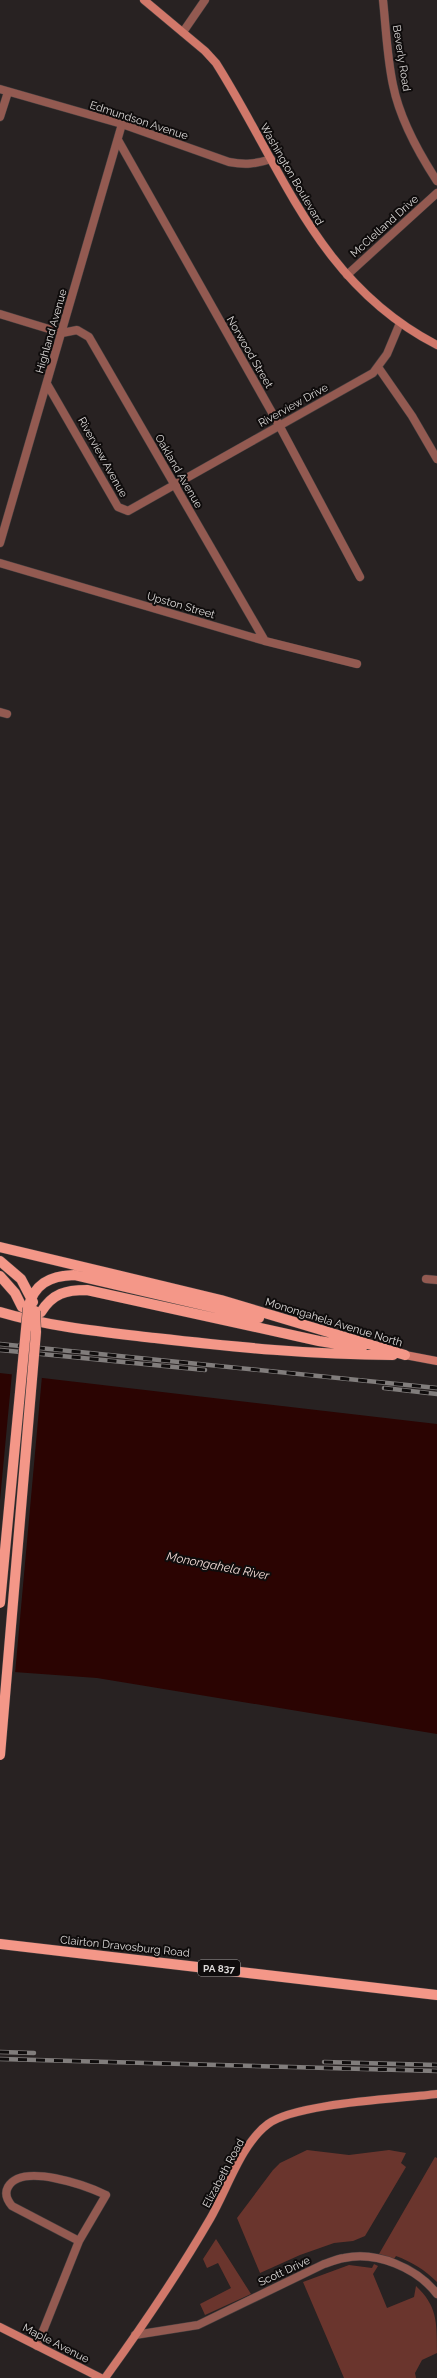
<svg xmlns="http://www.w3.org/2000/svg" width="437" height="2378" viewBox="0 0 437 2378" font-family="Raleway,sans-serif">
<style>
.green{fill:#6a352d}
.water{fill:#2b0402}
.pier{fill:#282222}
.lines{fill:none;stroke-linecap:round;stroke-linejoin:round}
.street-casing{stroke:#453f3f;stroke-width:9}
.secondary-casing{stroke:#453f3f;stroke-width:9}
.primary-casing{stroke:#453f3f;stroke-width:11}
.street{stroke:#935a51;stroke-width:8}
.secondary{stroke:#d1786a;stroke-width:8}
.primary{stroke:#f49788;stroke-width:10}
.rail-casing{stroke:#817d7c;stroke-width:4.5}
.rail{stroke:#0f0c0c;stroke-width:3;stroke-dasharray:9;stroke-linecap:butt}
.primary-bridge-casing{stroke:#453f3f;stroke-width:11;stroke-linecap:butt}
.primary-bridge{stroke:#f49788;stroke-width:10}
.labels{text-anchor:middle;stroke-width:4;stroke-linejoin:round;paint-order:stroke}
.shield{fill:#0f0c0c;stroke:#9f9c9c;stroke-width:1}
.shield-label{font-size:10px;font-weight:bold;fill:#dddad9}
.street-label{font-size:11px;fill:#dddad9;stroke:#0f0c0c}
.water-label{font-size:12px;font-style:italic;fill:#f5ddd8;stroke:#0f0c0c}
</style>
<rect width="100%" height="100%" fill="#282222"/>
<path class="green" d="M 307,2150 L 349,2155 L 389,2150 L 406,2153 L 401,2163 L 406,2167 L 365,2236 L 353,2241 L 334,2243 L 300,2255 L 260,2273 L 237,2218 L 273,2170 L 280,2163 Z
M 435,2157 L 437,2158 L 437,2282 C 425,2270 412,2262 396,2256 L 394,2259 L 379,2254 Z
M 216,2239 L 251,2294 L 205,2315 L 200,2304 L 231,2288 L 218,2263 L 207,2268 L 203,2259 Z
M 374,2264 L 378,2266 L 373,2274 L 387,2308 L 414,2297 L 416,2286 C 437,2306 437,2321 437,2353 L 422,2360 L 415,2373 L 416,2378 L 344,2378 L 303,2282 L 349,2265 L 372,2268 Z"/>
<path class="water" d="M 0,1373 L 437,1424 L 437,1734 L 97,1678 L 0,1671 Z"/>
<path class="pier" d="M 12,1373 L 42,1376 L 15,1674 L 0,1673 L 0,1500 Z"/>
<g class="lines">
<g class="street-casing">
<path id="street" d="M 383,0 C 386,28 387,57 393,85 C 400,120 418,152 437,181
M 183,32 L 205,0
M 0,89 L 122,124 L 229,162 C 245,165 256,164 271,159
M 0,117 L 8,92
M 118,140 L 279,425 L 360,577
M 347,275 L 437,193
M 0,314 L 62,333 L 77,330 L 89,337 L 265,641
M 378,367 L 412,416 L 437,459
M 47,384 L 118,507 L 128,511 L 373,373 L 387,354 L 400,323
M 0,543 L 122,124
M 0,563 L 265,641 L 357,664
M 0,712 L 7,714
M 426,1279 L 437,1280
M 135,2335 L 198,2325 L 324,2264 C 330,2262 337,2259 344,2258 C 377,2251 417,2268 437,2294
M 37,2346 L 79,2241 L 106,2195 C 87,2186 22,2162 8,2187 C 4,2194 7,2200 12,2206 L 79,2241"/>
</g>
<g class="secondary-casing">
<path id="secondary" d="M 144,0 L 205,51 L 216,63 C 283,169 317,283 437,345
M 405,1355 L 437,1361
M 0,2327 L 101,2378
M 105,2378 C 142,2327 178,2274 210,2219 C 227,2190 241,2144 268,2124 C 296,2103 398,2099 437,2094"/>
</g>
<g class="primary-casing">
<path id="primary" d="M 0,1247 L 221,1300 L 405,1355
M 0,1261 L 21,1279 L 33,1302
M 0,1276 L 15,1293 L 22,1307
M 28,1308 C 34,1284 49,1276 74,1275 L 259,1318
M 0,1312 C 50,1327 104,1332 155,1338 C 235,1347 313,1355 393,1355
M 41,1312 C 53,1293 66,1290 87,1290 L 319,1341 L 362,1348
M 0,1944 L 437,1995"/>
</g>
<use href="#street" class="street"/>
<use href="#secondary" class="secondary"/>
<use href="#primary" class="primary"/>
<g class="rail-casing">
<path id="rail" d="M 0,1344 L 437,1388
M 0,1350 L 205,1370
M 384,1388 L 437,1394
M 0,2052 L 34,2053
M 0,2059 L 437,2071
M 324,2062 L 437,2065"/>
</g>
<use href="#rail" class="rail"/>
<g class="primary-bridge-casing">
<path id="primary-bridge" d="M 0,1603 L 28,1308
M 0,1755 L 36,1332 L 35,1311"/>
</g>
<use href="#primary-bridge" class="primary-bridge"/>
</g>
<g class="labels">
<rect class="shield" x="198" y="1960" width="42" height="16" rx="3"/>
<g class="shield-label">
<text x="219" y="1972">PA 837</text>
</g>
<g class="street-label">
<text transform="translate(402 58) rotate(81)" y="4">Beverly Road</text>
<text transform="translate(139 120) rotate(18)" y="4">Edmundson Avenue</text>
<text transform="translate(292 174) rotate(60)" y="4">Washington Boulevard</text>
<text transform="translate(384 226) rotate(-42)" y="4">McClelland Drive</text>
<text transform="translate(51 331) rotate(-74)" y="4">Highland Avenue</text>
<text transform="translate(250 352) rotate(60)" y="4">Norwood Street</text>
<text transform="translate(293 405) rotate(-29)" y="4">Riverview Drive</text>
<text transform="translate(103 457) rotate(61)" y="4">Riverview Avenue</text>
<text transform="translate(179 471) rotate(60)" y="4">Oakland Avenue</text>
<text transform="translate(181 605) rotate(16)" y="4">Upston Street</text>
<text transform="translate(334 1322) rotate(17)" y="4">Monongahela Avenue North</text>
<text transform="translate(125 1946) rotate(6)" y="4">Clairton Dravosburg Road</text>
<text transform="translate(223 2173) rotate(-62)" y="4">Elizabeth Road</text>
<text transform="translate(284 2271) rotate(-25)" y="4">Scott Drive</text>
<text transform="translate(56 2343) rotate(27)" y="4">Maple Avenue</text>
</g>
<g class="water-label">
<text transform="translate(218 1566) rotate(11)" y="4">Monongahela River</text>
</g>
</g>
</svg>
